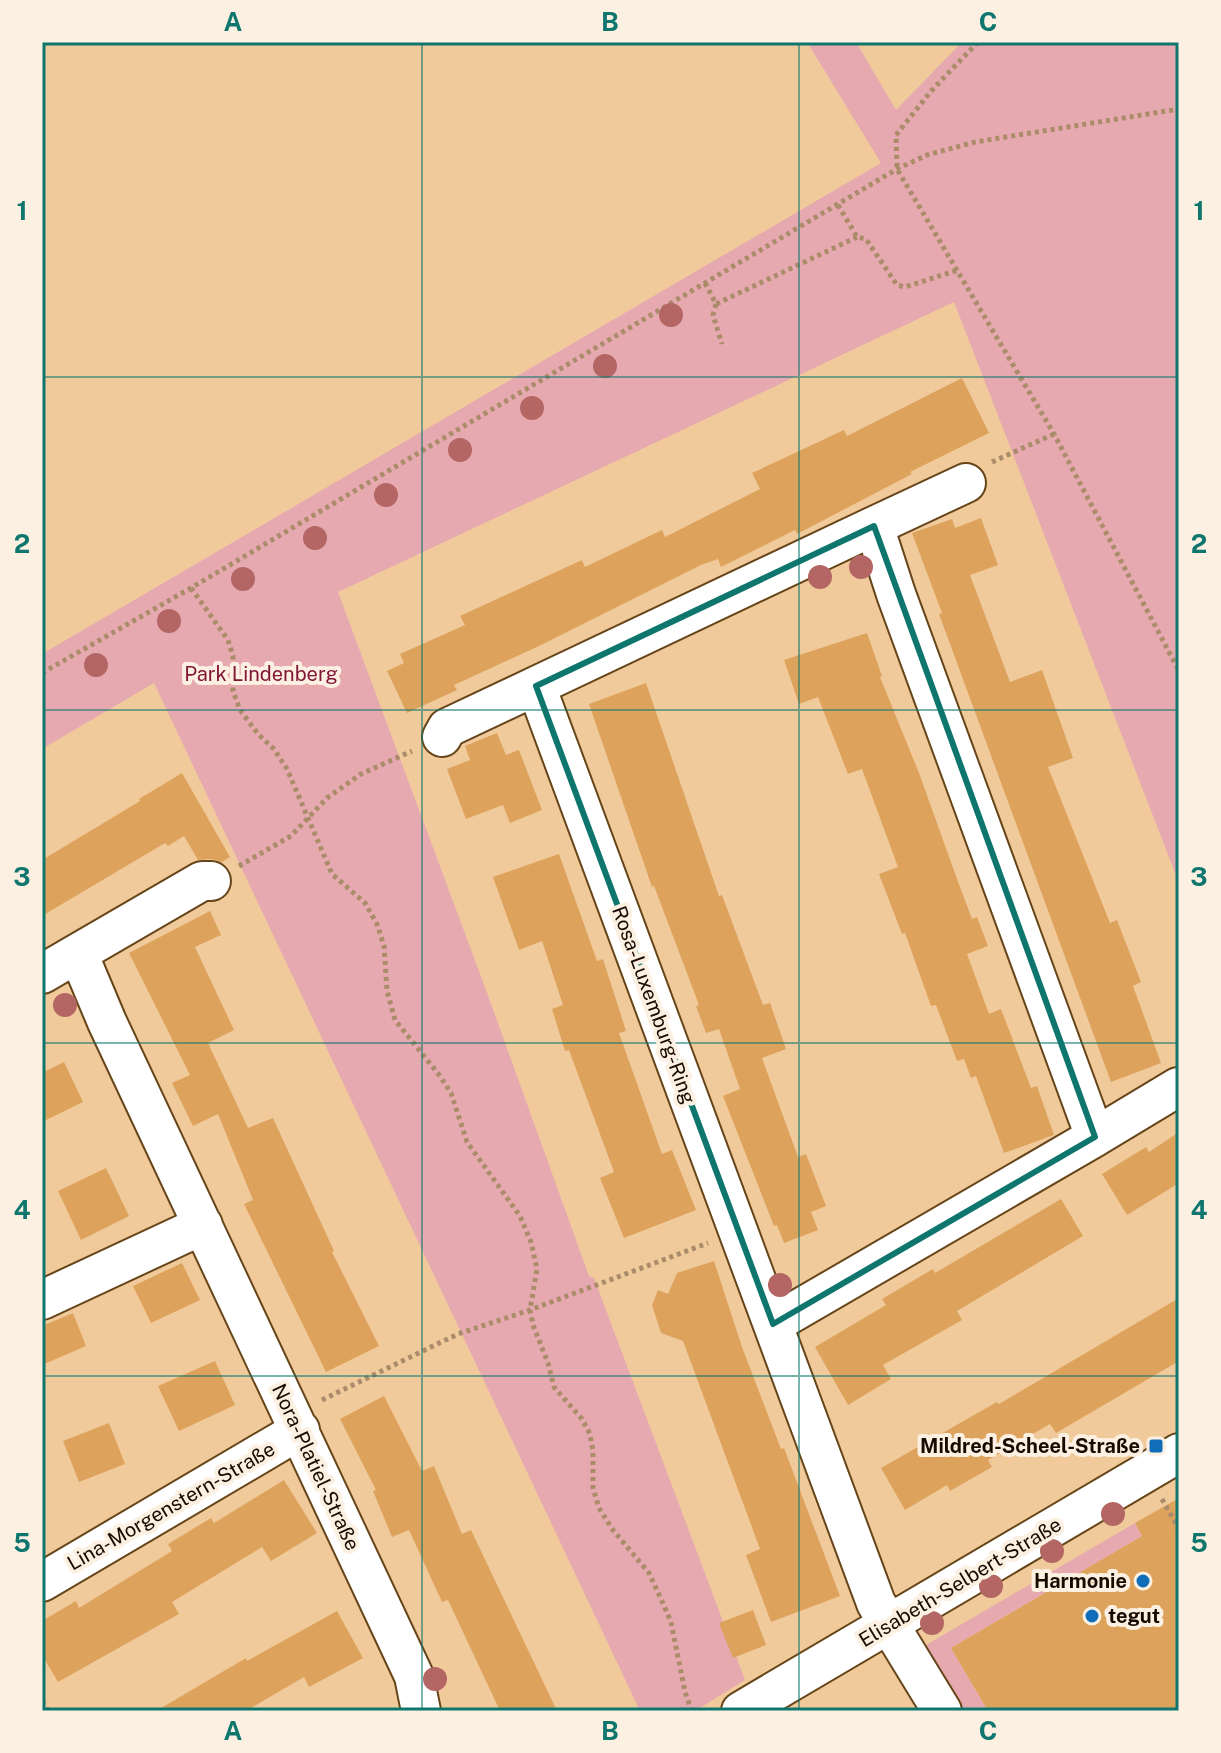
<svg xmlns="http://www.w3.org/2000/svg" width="1221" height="1753" viewBox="0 0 1221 1753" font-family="'Public Sans',sans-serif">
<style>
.green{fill:#e6a9b0}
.building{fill:#dda35c}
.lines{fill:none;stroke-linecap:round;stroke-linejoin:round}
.minor-casing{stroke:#664519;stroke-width:42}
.path{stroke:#ab8c6a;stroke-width:5;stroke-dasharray:4 4;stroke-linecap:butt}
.minor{stroke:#fff;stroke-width:38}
.tree{fill:#b36663}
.marked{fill:none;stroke:#0f766e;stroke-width:6;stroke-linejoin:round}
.grid{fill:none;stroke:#0f766e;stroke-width:2;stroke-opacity:0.55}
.poi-dot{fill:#106dba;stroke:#fcf0e2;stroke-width:3}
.labels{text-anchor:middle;stroke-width:8;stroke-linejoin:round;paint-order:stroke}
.park-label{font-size:20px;fill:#811535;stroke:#fcf0e2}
.street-label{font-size:20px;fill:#170a00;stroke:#fcf0e2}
.poi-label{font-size:20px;font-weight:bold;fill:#170a00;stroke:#fcf0e2;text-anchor:end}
.neatline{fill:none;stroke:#0f766e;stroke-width:3}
.grid-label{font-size:26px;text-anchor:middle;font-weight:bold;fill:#0f766e}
</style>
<rect width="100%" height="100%" fill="#f1ca9c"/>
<path class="green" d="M 807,42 L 856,42 L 896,110 L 962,42 L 1179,42 L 1179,883 L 954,302 L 338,592 L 486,990 L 589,1276 L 594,1278 L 745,1680 L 695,1711 L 640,1711 L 154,683 L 42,749 L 42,654 L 881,163 Z
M 1135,1523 L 1142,1536 L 951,1648 L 988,1711 L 958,1711 L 921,1648 Z"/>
<path class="building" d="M 962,378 L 989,433 L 910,472 L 912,474 L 797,534 L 795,530 L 721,567 L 718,559 L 701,565 L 539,646 L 454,685 L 457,690 L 407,713 L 387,671 L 404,663 L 400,654 L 465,625 L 460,616 L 582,560 L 585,567 L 662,530 L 665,537 L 760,489 L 752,473 L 844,430 L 847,436 Z
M 981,518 L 998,565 L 970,575 L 1010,682 L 1042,670 L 1073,758 L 1048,767 L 1110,923 L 1117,920 L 1141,982 L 1133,986 L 1161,1063 L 1111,1082 L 939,614 L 942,613 L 912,533 L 952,519 L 955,528 Z
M 867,633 L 882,676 L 880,677 L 919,773 L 957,879 L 972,919 L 977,917 L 988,946 L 967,954 L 989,1014 L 1001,1009 L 1031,1088 L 1037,1086 L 1054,1135 L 1004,1153 L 976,1076 L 971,1078 L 964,1059 L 957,1061 L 936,1005 L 931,1006 L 905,933 L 902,934 L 879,874 L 898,867 L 862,769 L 848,774 L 818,697 L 799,704 L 784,660 Z
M 646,683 L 719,896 L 722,895 L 763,1005 L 770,1003 L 786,1049 L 762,1058 L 798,1157 L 806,1154 L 826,1206 L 811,1212 L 818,1230 L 784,1243 L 777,1225 L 774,1226 L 723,1096 L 740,1089 L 719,1029 L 706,1033 L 696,1006 L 699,1005 L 654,886 L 652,887 L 589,704 Z
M 497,733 L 506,755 L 519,750 L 542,810 L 510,823 L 503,805 L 466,819 L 447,769 L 470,760 L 465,746 Z
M 182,773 L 230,857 L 222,862 L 211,859 L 198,860 L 184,836 L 168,846 L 165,843 L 42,916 L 42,860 L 140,801 L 139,799 Z
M 559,854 L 597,961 L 603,959 L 626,1031 L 619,1033 L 662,1154 L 672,1150 L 696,1210 L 624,1238 L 600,1178 L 614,1172 L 569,1050 L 565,1051 L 552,1009 L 563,1005 L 542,941 L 519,950 L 493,877 Z
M 210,911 L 221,935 L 195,947 L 234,1030 L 208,1043 L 248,1128 L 273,1118 L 334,1251 L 332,1252 L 379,1346 L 326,1372 L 244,1204 L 253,1200 L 218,1114 L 193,1126 L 172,1083 L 190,1075 L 129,953 Z
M 64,1062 L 83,1102 L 42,1122 L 42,1073 Z
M 1179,1132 L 1179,1183 L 1127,1215 L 1102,1174 L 1146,1147 L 1149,1152 Z
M 106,1168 L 129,1216 L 81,1240 L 58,1191 Z
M 1061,1199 L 1083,1236 L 957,1311 L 962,1320 L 883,1365 L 891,1379 L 848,1405 L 815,1347 L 886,1305 L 882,1299 L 933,1269 L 935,1273 Z
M 714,1261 L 742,1347 L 781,1449 L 784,1448 L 840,1596 L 771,1622 L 746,1555 L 760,1549 L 683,1341 L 661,1333 L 652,1305 L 658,1290 L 668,1294 L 677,1273 Z
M 182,1263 L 200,1300 L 151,1323 L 133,1286 Z
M 1179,1298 L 1179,1361 L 1056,1433 L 1050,1424 L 988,1460 L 992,1467 L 950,1491 L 947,1485 L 905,1510 L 881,1468 L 997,1402 L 999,1404 Z
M 73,1313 L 86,1346 L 42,1365 L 42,1326 Z
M 215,1361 L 235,1405 L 179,1431 L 158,1386 Z
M 384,1396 L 422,1471 L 434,1466 L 462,1534 L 471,1530 L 557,1711 L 500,1711 L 448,1600 L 442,1602 L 409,1530 L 392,1537 L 373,1491 L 376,1490 L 340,1419 Z
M 109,1423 L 125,1464 L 79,1482 L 63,1441 Z
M 284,1480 L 317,1533 L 271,1561 L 262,1547 L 172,1602 L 179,1614 L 58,1682 L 42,1655 L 42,1621 L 76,1601 L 79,1608 L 172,1551 L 168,1544 L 211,1518 L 214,1523 Z
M 1179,1498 L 1179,1711 L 988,1711 L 951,1648 L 1142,1536 L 1135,1523 Z
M 753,1610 L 766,1645 L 733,1658 L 719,1623 Z
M 337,1611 L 363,1658 L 309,1687 L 304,1677 L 246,1711 L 156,1711 L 246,1658 L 247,1661 Z"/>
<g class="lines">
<g class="minor-casing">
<path id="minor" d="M 874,526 L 966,483
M 442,737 L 447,728 L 536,686
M 211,881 L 202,881 L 78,953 L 107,1022 L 414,1676 L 421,1711
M 42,974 L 78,953
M 1095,1137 L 1178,1087
M 42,1300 L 203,1225
M 773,1324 L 1095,1137 L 896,594 L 874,526 L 536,686 L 876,1603 L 942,1711
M 42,1582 L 300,1430
M 741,1711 L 1179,1453"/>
</g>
<path class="path" d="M 978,42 L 932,90 L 896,135 L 897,169 L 1054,434 L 1179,671
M 838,205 L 857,237 L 866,239 L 897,285 L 905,287 L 958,270
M 705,283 L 716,304 L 857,237
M 716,304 L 713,315 L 722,344
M 992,462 L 1054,434
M 191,588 L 228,640 L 233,656 L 233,691 L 240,710 L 258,734 L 274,749 L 287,769 L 332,874 L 365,903 L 377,924 L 384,946 L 387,991 L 395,1020 L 440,1076 L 451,1093 L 467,1142 L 520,1216 L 531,1242 L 537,1269 L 530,1310 L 533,1325 L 548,1363 L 554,1387 L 582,1419 L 590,1434 L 593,1451 L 593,1488 L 599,1508 L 613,1530 L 649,1573 L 661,1599 L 671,1622 L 685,1692 L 692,1711
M 42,673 L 191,588 L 897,169 L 927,155 L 975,142 L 1179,109
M 239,866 L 291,836 L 327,798 L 361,774 L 412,751
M 322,1400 L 458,1334 L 530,1310 L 708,1243
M 1162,1499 L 1179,1529
M 42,1701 L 48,1711"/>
<use href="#minor" class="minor"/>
</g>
<g class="tree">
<circle cx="671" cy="315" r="12"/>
<circle cx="605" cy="366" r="12"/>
<circle cx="532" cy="408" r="12"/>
<circle cx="460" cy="450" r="12"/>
<circle cx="386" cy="495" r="12"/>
<circle cx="315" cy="538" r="12"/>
<circle cx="861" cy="567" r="12"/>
<circle cx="820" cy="577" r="12"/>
<circle cx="243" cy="579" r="12"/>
<circle cx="169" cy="621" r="12"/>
<circle cx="96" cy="665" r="12"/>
<circle cx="65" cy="1005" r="12"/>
<circle cx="780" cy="1285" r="12"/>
<circle cx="1113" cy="1514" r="12"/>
<circle cx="1052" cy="1551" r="12"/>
<circle cx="991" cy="1586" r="12"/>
<circle cx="932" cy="1623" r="12"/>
<circle cx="435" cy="1679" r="12"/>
</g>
<path class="marked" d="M 874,526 L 1095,1137 L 773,1324 L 536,686 Z"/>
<path class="grid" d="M 422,42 L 422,1711M 799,42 L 799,1711M 42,377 L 1179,377M 42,710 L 1179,710M 42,1043 L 1179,1043M 42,1376 L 1179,1376"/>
<g class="poi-dot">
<rect x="1148" y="1438" width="16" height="16" rx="4"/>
<circle cx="1143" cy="1581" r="8"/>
<circle cx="1092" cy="1616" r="8"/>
</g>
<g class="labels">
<g class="park-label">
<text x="261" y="681">Park Lindenberg</text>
</g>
<g class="street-label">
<text transform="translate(654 1005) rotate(70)" y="7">Rosa-Luxemburg-Ring</text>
<text transform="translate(316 1467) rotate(65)" y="7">Nora-Platiel-Straße</text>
<text transform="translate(171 1506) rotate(-30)" y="7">Lina-Morgenstern-Straße</text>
<text transform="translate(960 1582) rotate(-31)" y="7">Elisabeth-Selbert-Straße</text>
</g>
<g class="poi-label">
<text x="1140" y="1453">Mildred-Scheel-Straße</text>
<text x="1127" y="1588">Harmonie</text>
<text x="1108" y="1623" text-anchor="start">tegut</text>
</g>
</g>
<rect width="1221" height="1753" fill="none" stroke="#fcf0e2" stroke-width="88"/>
<rect x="44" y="44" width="1133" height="1665" class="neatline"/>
<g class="grid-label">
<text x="233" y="31">A</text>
<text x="610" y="31">B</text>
<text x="988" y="31">C</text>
<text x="22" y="220">1</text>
<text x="1199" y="220">1</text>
<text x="22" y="553">2</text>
<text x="1199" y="553">2</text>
<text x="22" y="886">3</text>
<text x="1199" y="886">3</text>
<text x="22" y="1219">4</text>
<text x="1199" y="1219">4</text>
<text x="22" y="1552">5</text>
<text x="1199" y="1552">5</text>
<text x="233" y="1740">A</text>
<text x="610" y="1740">B</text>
<text x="988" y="1740">C</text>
</g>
</svg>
